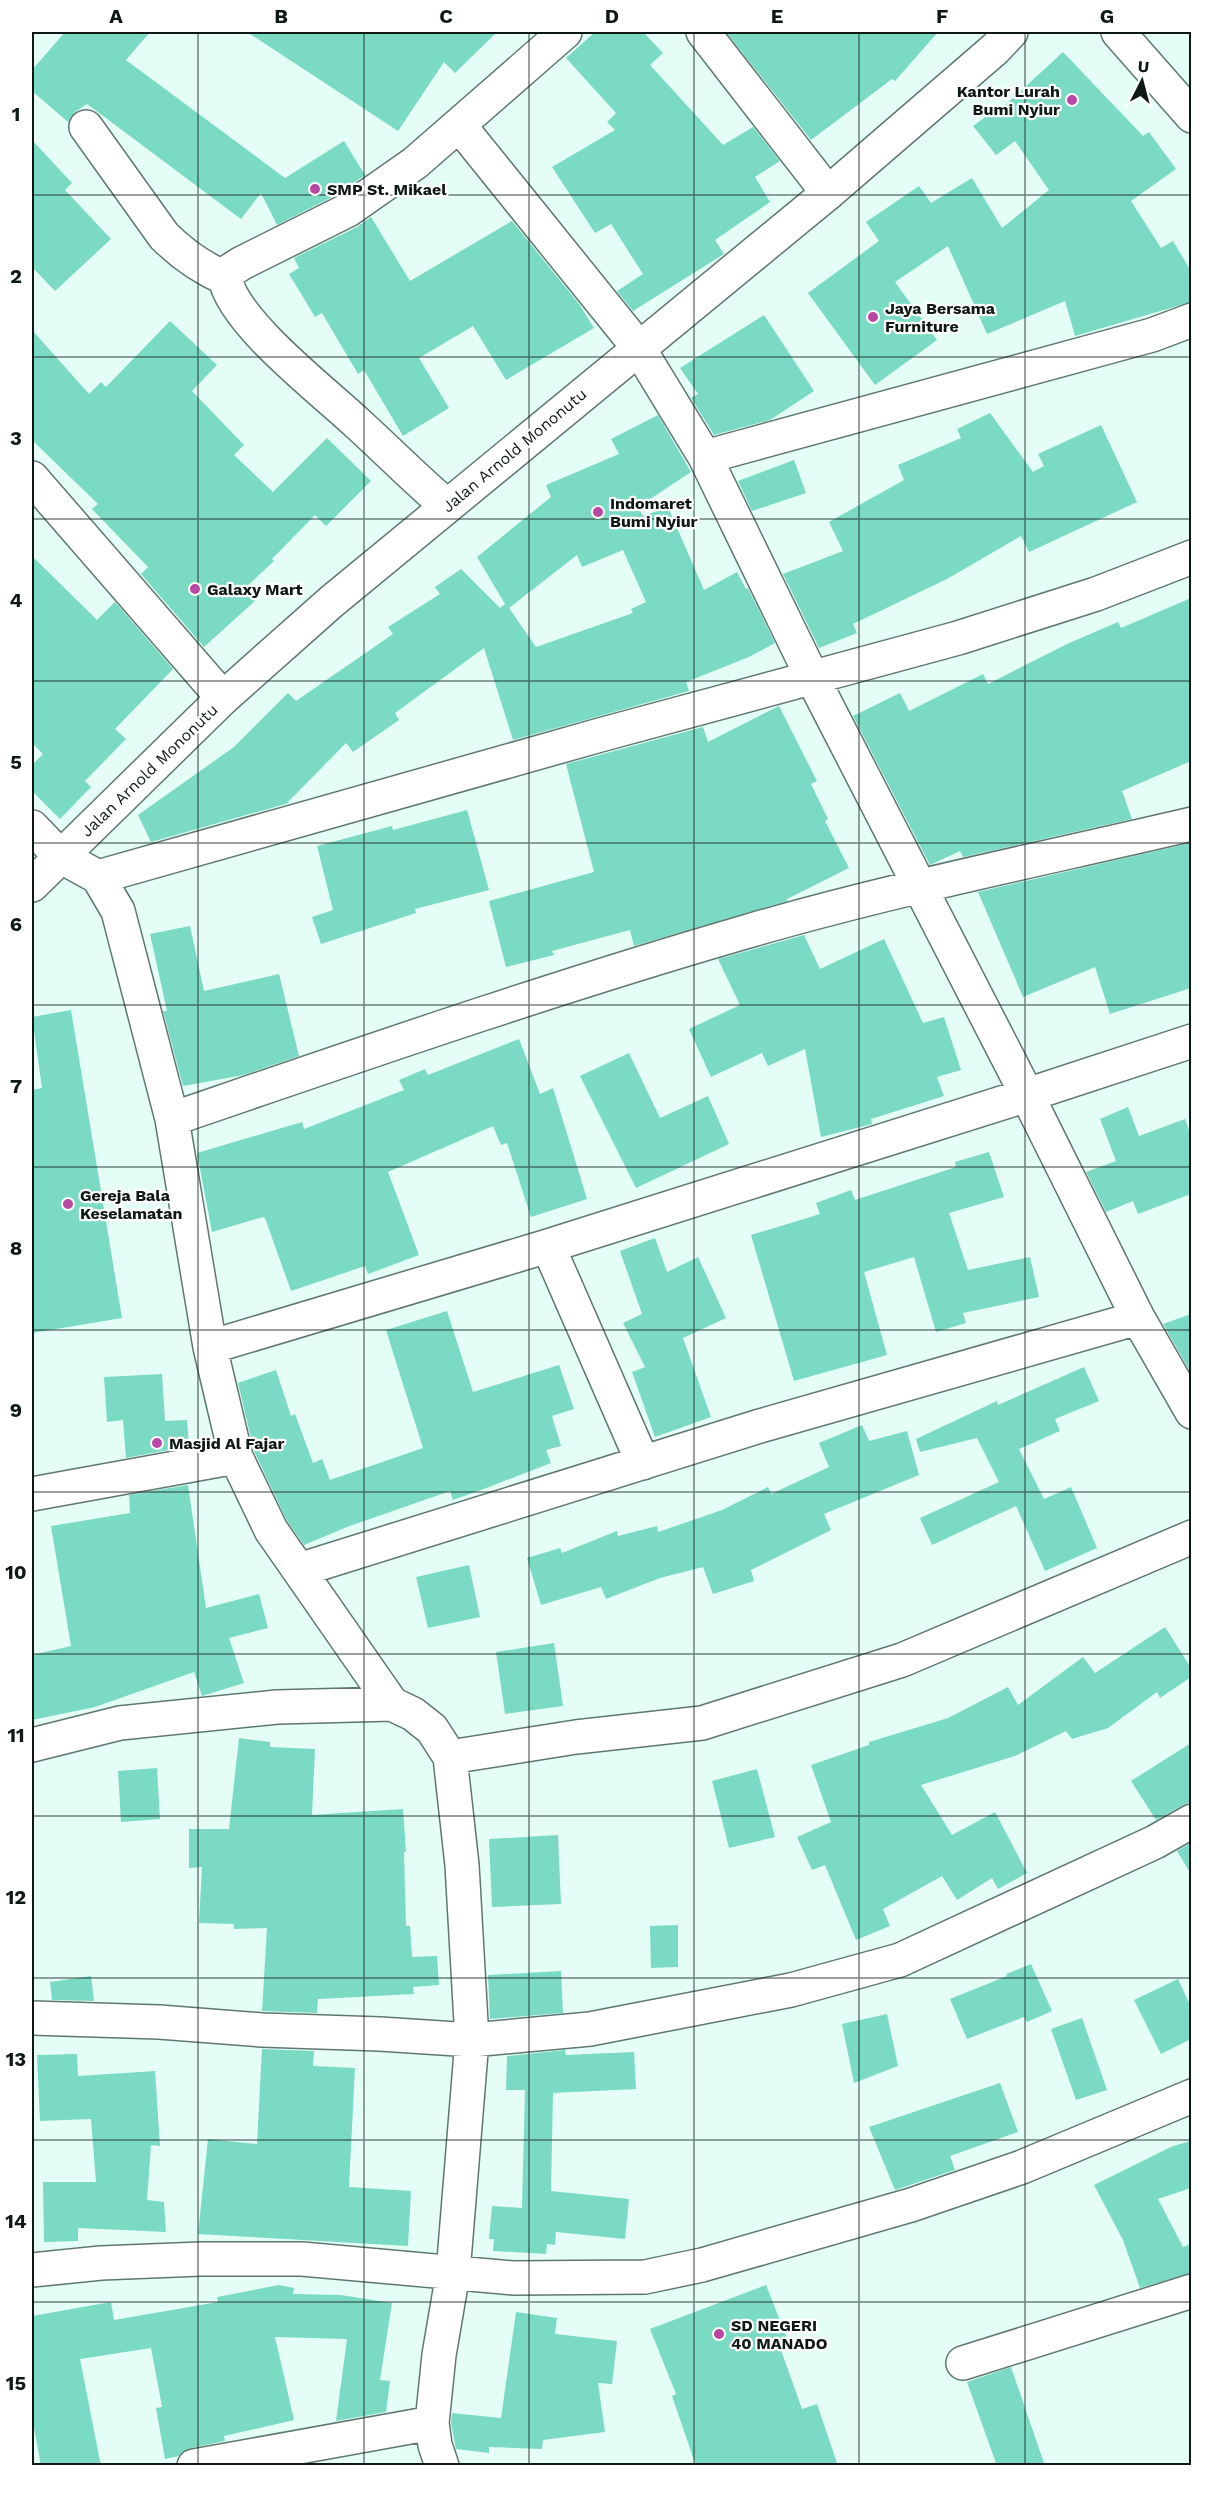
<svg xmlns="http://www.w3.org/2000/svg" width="1223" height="2497" viewBox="0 0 1223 2497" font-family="'Work Sans',sans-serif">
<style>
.building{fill:#7bdac4;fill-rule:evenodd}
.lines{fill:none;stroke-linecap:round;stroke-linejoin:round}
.minor-casing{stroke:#607771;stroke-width:36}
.tertiary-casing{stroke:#607771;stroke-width:36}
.minor{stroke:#fff;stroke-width:33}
.tertiary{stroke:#fff;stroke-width:33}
.grid{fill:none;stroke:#0e1815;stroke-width:1.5;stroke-opacity:0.55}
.poi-dot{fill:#b948a4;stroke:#fff;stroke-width:2}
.labels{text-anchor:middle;stroke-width:4.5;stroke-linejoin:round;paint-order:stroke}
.poi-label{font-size:16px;font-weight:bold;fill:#0e1815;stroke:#fff;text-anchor:start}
.street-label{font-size:16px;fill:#0e1815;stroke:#fff}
.neatline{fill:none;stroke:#0e1815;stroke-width:2}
.grid-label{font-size:20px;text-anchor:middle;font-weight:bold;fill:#0e1815}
</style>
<rect width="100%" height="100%" fill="#e4fef7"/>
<path class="building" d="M 65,32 L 150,32 L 126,60 L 285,178 L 344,141 L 365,175 L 338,194 L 277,225 L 261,193 L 241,219 L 87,104 L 75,112 L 68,122 L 32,91 L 32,70 Z
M 247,32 L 497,32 L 455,73 L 444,62 L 398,131 Z
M 595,32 L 643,32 L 663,53 L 650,65 L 723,145 L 753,127 L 780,161 L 755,177 L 770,202 L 715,240 L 724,254 L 633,311 L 617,291 L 643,274 L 611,224 L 595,233 L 552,167 L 615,130 L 607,122 L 616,113 L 566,58 Z
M 726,32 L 938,32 L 895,81 L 892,79 L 811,140 Z
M 1063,52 L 1143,136 L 1149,132 L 1176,169 L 1131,201 L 1161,248 L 1173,241 L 1191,271 L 1191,302 L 1075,336 L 1065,301 L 987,334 L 948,246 L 895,282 L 937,340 L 875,385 L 808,293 L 879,241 L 866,222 L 919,186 L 931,203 L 972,178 L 1002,228 L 1049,190 L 1015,141 L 996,155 L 973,126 L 999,107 L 1001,109 Z
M 32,140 L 72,183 L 65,190 L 111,239 L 55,291 L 32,267 Z
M 371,217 L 410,281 L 512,221 L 579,304 L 594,328 L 506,380 L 473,326 L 419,358 L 449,408 L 403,436 L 364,370 L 358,374 L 322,313 L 315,317 L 289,274 L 299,268 L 294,258 L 357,227 Z
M 764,315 L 814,391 L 770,420 L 714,435 L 691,398 L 698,394 L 680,368 Z
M 170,321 L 217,365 L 192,391 L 244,445 L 234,455 L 273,492 L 327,438 L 371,481 L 326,526 L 315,515 L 272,559 L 274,561 L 246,587 L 257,599 L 204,647 L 141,574 L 148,567 L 92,509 L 98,504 L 32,440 L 32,330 L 89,394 L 101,382 L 106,387 Z
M 990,413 L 1033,472 L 1044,466 L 1038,454 L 1101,425 L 1137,502 L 1029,552 L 1021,536 L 947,579 L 853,624 L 857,633 L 819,648 L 783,574 L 843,551 L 829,522 L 904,480 L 898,465 L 961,438 L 957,429 Z
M 658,415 L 691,472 L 638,507 L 643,516 L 668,507 L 704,590 L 737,572 L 746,589 L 748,588 L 775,643 L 749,657 L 686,682 L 689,691 L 513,740 L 484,648 L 395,713 L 399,720 L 353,752 L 346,743 L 288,802 L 289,803 L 151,842 L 138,815 L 234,747 L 288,693 L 296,701 L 393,634 L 388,627 L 440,594 L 435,587 L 461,569 L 500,608 L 505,604 L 477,557 L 551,497 L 546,485 L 619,454 L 611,439 ZM 623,550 L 646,602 L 631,609 L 633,613 L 536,647 L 509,608 L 577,555 L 582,567 Z
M 794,460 L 806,493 L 752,511 L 738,481 Z
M 32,556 L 97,620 L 115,602 L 173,669 L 115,729 L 126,739 L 85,781 L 91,787 L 60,819 L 32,791 L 32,765 L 43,754 L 32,743 Z
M 1191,598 L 1191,761 L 1122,791 L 1132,819 L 963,857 L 960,851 L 930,865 L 853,716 L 900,693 L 909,711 L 983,674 L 988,684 L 1067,644 L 1118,622 L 1121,628 Z
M 779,706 L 817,781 L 811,784 L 828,819 L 825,821 L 849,868 L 787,899 L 788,901 L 634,946 L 630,930 L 552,951 L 554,955 L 506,967 L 489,901 L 594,872 L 566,764 L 703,727 L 708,742 Z
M 467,810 L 489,890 L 415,909 L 416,913 L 321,944 L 312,917 L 333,910 L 317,846 L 392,826 L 393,830 Z
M 1191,843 L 1191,988 L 1110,1014 L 1095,967 L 1023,997 L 978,892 Z
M 190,926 L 204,991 L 279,974 L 299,1056 L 244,1075 L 183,1086 L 163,1011 L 167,1011 L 150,934 Z
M 804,935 L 820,969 L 884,939 L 923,1023 L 944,1017 L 961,1070 L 937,1077 L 944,1096 L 871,1119 L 872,1124 L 821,1137 L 805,1049 L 768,1066 L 762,1053 L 711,1077 L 689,1029 L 740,1005 L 718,959 Z
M 71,1010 L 122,1318 L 32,1333 L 32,1090 L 42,1088 L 32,1017 Z
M 519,1039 L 540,1094 L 553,1088 L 587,1199 L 531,1217 L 507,1143 L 501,1145 L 493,1126 L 388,1172 L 419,1255 L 368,1274 L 365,1266 L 291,1291 L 265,1218 L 263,1217 L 212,1232 L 197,1153 L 302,1122 L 304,1129 L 404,1090 L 399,1080 L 425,1069 L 428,1075 Z
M 629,1053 L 660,1118 L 708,1096 L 729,1144 L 636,1188 L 580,1076 Z
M 1128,1107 L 1139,1136 L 1185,1119 L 1191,1136 L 1191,1194 L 1138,1214 L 1133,1201 L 1106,1212 L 1086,1172 L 1116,1161 L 1100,1119 Z
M 989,1152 L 1004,1197 L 949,1213 L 968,1270 L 1030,1257 L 1039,1297 L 963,1313 L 966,1323 L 936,1332 L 914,1257 L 864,1272 L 887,1355 L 794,1381 L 751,1235 L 820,1214 L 816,1203 L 851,1190 L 855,1200 L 956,1167 L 955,1162 Z
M 655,1238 L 667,1272 L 698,1257 L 726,1318 L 683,1338 L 711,1417 L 655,1437 L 632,1372 L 645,1367 L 623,1323 L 642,1314 L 620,1251 Z
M 447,1311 L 473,1392 L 559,1365 L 574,1409 L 552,1416 L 561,1446 L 546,1450 L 551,1463 L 489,1487 L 453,1500 L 450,1491 L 347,1527 L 304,1545 L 287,1521 L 254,1451 L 238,1383 L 276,1370 L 291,1416 L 295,1414 L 313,1463 L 322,1459 L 330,1480 L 423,1448 L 386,1330 Z
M 1191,1314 L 1191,1373 L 1163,1324 Z
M 1084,1367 L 1099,1401 L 1055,1419 L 1060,1431 L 1019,1449 L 1044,1499 L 1071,1487 L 1097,1548 L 1045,1571 L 1016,1506 L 932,1545 L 920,1518 L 999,1482 L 977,1438 L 920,1452 L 916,1439 L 997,1401 L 998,1405 Z
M 162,1374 L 165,1421 L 187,1420 L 189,1446 L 126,1458 L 123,1420 L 107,1422 L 104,1377 Z
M 862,1425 L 869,1441 L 907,1431 L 919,1475 L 824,1514 L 831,1530 L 751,1570 L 754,1581 L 713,1594 L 703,1567 L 660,1578 L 606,1599 L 601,1587 L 541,1605 L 527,1558 L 560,1548 L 562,1553 L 617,1531 L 618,1536 L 657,1526 L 658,1532 L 722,1510 L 768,1487 L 771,1494 L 829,1467 L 819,1443 Z
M 188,1485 L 206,1608 L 259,1594 L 268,1628 L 229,1638 L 244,1683 L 202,1696 L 194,1672 L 95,1707 L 32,1720 L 32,1655 L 71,1646 L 51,1526 L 130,1513 L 129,1495 Z
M 469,1565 L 480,1617 L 428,1628 L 416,1577 Z
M 1165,1627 L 1191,1668 L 1191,1677 L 1160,1698 L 1157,1692 L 1108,1728 L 1072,1739 L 1066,1731 L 1015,1756 L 921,1785 L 952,1835 L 995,1812 L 1027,1873 L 998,1889 L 992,1878 L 957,1900 L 942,1876 L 883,1909 L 890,1926 L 856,1940 L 825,1865 L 812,1870 L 797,1837 L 831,1822 L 811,1765 L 869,1745 L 869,1742 L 948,1718 L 1008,1687 L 1018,1705 L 1083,1657 L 1095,1673 Z
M 554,1643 L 563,1706 L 505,1714 L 496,1652 Z
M 239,1738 L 270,1742 L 270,1747 L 315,1749 L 312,1815 L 403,1809 L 406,1852 L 404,1852 L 406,1926 L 410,1926 L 412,1957 L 437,1956 L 439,1985 L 413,1987 L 414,1994 L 318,1999 L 317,2013 L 262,2011 L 267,1928 L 234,1929 L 234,1924 L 199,1923 L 202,1867 L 189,1868 L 189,1829 L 229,1829 Z
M 1191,1743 L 1191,1802 L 1183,1805 L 1156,1820 L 1131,1781 Z
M 157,1768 L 160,1819 L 121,1822 L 118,1771 Z
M 757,1769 L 775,1837 L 729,1848 L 712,1781 Z
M 558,1835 L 561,1904 L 492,1907 L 489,1839 Z
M 1191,1843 L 1191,1874 L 1177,1851 Z
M 678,1925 L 678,1967 L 651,1968 L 650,1926 Z
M 1031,1964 L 1052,2011 L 1027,2022 L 1024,2017 L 967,2039 L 950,1999 L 1007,1976 L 1006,1974 Z
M 561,1971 L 563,2013 L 490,2019 L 488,1975 Z
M 91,1976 L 94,2001 L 52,2000 L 50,1982 Z
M 1178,1979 L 1191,2007 L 1191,2039 L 1161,2054 L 1134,2000 Z
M 887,2014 L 898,2066 L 854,2083 L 842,2024 Z
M 1082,2018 L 1107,2090 L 1076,2100 L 1051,2029 Z
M 262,2049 L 314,2051 L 313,2066 L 355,2068 L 349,2187 L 411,2191 L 408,2246 L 198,2234 L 208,2139 L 257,2144 Z
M 565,2050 L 566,2055 L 634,2052 L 636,2089 L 553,2093 L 551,2191 L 629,2199 L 625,2239 L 556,2232 L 555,2245 L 547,2244 L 546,2254 L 493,2251 L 494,2239 L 489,2239 L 492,2206 L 522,2208 L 525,2090 L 506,2090 L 507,2056 Z
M 77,2054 L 78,2076 L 155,2071 L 160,2146 L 151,2145 L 147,2200 L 164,2202 L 166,2232 L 78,2228 L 78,2241 L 44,2242 L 43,2182 L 96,2182 L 91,2119 L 40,2121 L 37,2055 Z
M 1000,2083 L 1018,2132 L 950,2156 L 955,2170 L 895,2190 L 869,2127 Z
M 1191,2141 L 1191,2188 L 1158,2199 L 1183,2247 L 1191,2244 L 1191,2273 L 1140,2288 L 1123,2240 L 1094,2185 L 1173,2146 Z
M 279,2285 L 294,2288 L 293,2294 L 341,2295 L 392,2303 L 380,2380 L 390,2381 L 386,2412 L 336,2421 L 347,2339 L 275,2337 L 294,2420 L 224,2436 L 225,2441 L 191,2448 L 179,2456 L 165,2459 L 156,2408 L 162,2407 L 151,2348 L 80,2359 L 101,2466 L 41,2466 L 32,2417 L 32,2316 L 111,2302 L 114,2320 L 218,2302 L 217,2297 Z
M 766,2285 L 787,2338 L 778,2342 L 802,2409 L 817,2404 L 838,2466 L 696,2466 L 672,2396 L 676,2394 L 650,2329 Z
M 516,2312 L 557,2318 L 555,2334 L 617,2341 L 612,2384 L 598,2383 L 605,2432 L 543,2440 L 542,2449 L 489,2447 L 489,2453 L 456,2449 L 451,2423 L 452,2413 L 501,2418 Z
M 1011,2367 L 1045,2466 L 997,2466 L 967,2382 Z"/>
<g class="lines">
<g class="minor-casing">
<path id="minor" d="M 703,32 L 828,193
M 459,125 L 638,347 L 705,457 L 813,679 L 1027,1095 L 1138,1318
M 86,127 L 164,236 C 183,255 202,268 225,278
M 705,457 L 1152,335 L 1192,320
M 32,478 L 223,698
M 447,506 C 415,479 387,450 356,422 C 323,391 233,322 225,278 L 231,270 L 242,263 L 348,210 L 415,163 L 565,32
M 32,827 L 60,856 L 98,877 L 118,911 L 172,1119 L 210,1347 L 236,1457 L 271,1530 L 392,1704
M 98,877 L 600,735 L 958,638 L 1096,594 L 1192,557
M 172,1119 C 362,1054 552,988 745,932 C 892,889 1043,859 1192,824
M 548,1246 L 1027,1095 L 1192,1041
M 210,1347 L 548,1246 L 643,1463
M 32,1494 L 236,1457
M 299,1570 L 760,1426 L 1138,1318 L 1192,1412
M 32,1745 L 120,1723 L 277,1707 L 392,1704 L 413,1714 L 432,1729 L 450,1757 L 462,1865 L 472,2040 L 453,2273 L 439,2355 L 432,2423 L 435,2445 L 442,2466
M 450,1757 L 576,1737 L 702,1723 L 902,1660 L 1192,1537
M 32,2018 L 159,2022 L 262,2030 L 380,2034 L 472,2040 L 590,2029 L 791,1990 L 900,1960 L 1155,1842 L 1192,1821
M 32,2270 L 101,2263 L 201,2259 L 302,2259 L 513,2278 L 645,2277 L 702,2265 L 911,2205 L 1022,2167 L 1192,2096
M 963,2363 L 1192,2291
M 194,2466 L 432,2423"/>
</g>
<g class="tertiary-casing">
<path id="tertiary" d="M 1118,32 L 1192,116
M 32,885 L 223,698 L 331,602 L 828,193 L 995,49 L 1011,32"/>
</g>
<use href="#minor" class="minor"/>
<use href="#tertiary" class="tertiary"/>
</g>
<path class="grid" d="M 198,32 L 198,2466M 364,32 L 364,2466M 529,32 L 529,2466M 694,32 L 694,2466M 859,32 L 859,2466M 1025,32 L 1025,2466M 32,195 L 1192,195M 32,357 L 1192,357M 32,519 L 1192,519M 32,681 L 1192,681M 32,843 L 1192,843M 32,1005 L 1192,1005M 32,1167 L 1192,1167M 32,1330 L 1192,1330M 32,1492 L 1192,1492M 32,1654 L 1192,1654M 32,1816 L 1192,1816M 32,1978 L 1192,1978M 32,2140 L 1192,2140M 32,2302 L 1192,2302"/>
<g class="poi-dot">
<circle cx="1072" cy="100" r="6"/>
<circle cx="315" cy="189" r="6"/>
<circle cx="873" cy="317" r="6"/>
<circle cx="598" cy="512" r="6"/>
<circle cx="195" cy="589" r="6"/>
<circle cx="68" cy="1204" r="6"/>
<circle cx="157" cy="1443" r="6"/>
<circle cx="719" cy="2334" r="6"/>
</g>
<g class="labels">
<g class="poi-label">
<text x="1060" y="97" text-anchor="end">Kantor Lurah<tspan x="1060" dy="18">Bumi Nyiur</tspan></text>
<text x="327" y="195">SMP St. Mikael</text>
<text x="885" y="314">Jaya Bersama<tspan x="885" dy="18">Furniture</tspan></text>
<text x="610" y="509">Indomaret<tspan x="610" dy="18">Bumi Nyiur</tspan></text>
<text x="207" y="595">Galaxy Mart</text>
<text x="80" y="1201">Gereja Bala<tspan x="80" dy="18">Keselamatan</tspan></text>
<text x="169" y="1449">Masjid Al Fajar</text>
<text x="731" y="2331">SD NEGERI<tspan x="731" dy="18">40 MANADO</tspan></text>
</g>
<g class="street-label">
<text transform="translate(514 450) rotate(-40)" y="6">Jalan Arnold Mononutu</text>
<text transform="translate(149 770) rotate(-44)" y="6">Jalan Arnold Mononutu</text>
</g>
</g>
<rect width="1223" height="2497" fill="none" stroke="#ffffff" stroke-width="66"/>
<g transform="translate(1142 81) rotate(6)" stroke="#ffffff" stroke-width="4.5" paint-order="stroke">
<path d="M0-4.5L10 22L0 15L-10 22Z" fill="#0e1815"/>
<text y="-9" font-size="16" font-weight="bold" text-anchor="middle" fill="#0e1815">U</text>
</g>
<rect x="33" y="33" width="1157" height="2431" class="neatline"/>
<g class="grid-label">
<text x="116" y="23">A</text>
<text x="281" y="23">B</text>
<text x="446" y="23">C</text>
<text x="612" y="23">D</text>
<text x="777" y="23">E</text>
<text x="942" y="23">F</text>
<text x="1107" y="23">G</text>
<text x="16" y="121">1</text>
<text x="16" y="283">2</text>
<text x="16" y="445">3</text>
<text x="16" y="607">4</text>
<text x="16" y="769">5</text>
<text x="16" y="931">6</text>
<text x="16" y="1093">7</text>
<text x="16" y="1255">8</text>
<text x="16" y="1417">9</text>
<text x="16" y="1579">10</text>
<text x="16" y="1742">11</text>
<text x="16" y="1904">12</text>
<text x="16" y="2066">13</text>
<text x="16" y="2228">14</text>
<text x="16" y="2390">15</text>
</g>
</svg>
